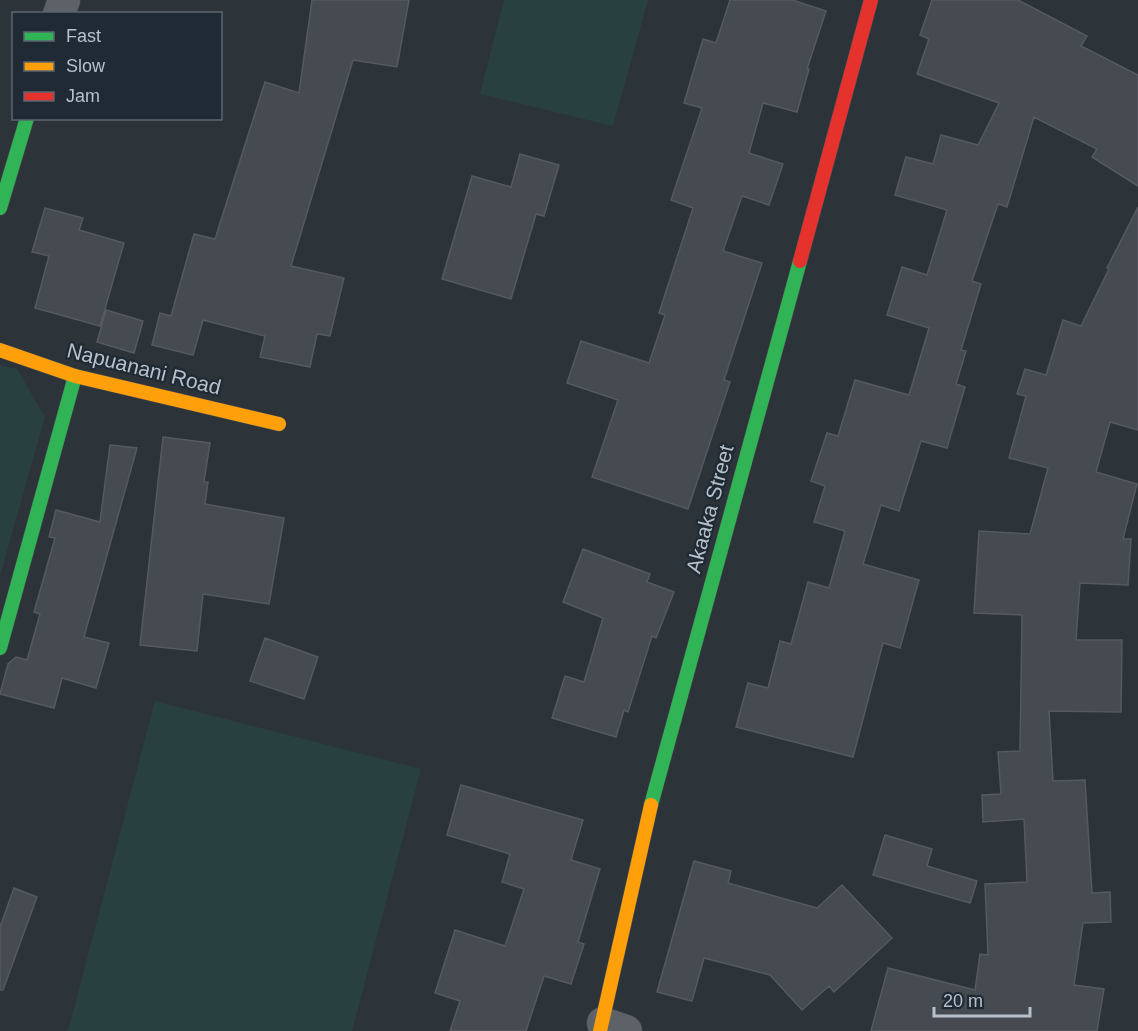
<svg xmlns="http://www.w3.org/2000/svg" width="1138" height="1031" viewBox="0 0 1138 1031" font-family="Arial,sans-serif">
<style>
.green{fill:#294040}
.building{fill:#454b50;stroke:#545a61;stroke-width:1.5}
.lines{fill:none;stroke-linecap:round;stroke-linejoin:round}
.street-casing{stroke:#4a4f54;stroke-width:33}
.fast-casing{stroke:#4a4f54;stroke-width:15}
.slow-casing{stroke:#4a4f54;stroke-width:15}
.jam-casing{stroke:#4a4f54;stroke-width:15}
.street{stroke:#5c6267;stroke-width:32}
.fast{stroke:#30b455;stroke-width:14}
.slow{stroke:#ff9f0a;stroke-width:14}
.jam{stroke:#e5322d;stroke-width:14}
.labels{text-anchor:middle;stroke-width:4.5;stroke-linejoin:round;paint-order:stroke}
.street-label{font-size:21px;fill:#b7c0ca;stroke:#1f2a34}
</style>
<rect width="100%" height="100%" fill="#2c3339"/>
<path class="green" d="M 504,0 L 648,0 L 613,126 L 480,94 Z
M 0,365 L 17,369 L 45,417 L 0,576 Z
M 155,701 L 421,769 L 352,1031 L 68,1031 Z"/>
<path class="building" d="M 312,0 L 409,0 L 397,67 L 353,60 L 291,266 L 344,278 L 330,336 L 317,334 L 310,367 L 260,357 L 265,336 L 203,320 L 193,355 L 152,345 L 160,313 L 171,316 L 194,234 L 215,239 L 265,82 L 299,93 Z
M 730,0 L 792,0 L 826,11 L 807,69 L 809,69 L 797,112 L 763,103 L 749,153 L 783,164 L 769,205 L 742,196 L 723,251 L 762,263 L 724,380 L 730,382 L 688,509 L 592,477 L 618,400 L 567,383 L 581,341 L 649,363 L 665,315 L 659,313 L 693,208 L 671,200 L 702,108 L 684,103 L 703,39 L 716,43 Z
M 932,0 L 1018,0 L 1087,36 L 1081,46 L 1138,75 L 1138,186 L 1092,157 L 1097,149 L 1034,117 L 1007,207 L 998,204 L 972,281 L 981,284 L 961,350 L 966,351 L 956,384 L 965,387 L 947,448 L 921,441 L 899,511 L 881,505 L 863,564 L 919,580 L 900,648 L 883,643 L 853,757 L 736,727 L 748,683 L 768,688 L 780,641 L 791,644 L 808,582 L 829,588 L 845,531 L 814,522 L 825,486 L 811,481 L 827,433 L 838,436 L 855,380 L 909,395 L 929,328 L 887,315 L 902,267 L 927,275 L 947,210 L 895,195 L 906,157 L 933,164 L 941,135 L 978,145 L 999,103 L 917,74 L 929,39 L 920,35 Z
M 520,154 L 559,165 L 544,216 L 536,214 L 511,299 L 442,279 L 472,176 L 511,187 Z
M 1138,207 L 1138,430 L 1110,422 L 1096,472 L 1137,484 L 1123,539 L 1131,539 L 1128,585 L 1080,583 L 1076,640 L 1122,640 L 1121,712 L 1049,711 L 1053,781 L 1085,780 L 1092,893 L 1110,892 L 1111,922 L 1083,923 L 1074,985 L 1104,989 L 1097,1031 L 871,1031 L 888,968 L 975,990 L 980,954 L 988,955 L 985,884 L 1027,882 L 1024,819 L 983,822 L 982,795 L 1001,794 L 998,752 L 1020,751 L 1022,615 L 974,613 L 979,531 L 1030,534 L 1048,468 L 1009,458 L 1026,396 L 1017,394 L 1025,369 L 1046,375 L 1063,320 L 1081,326 L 1109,269 L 1107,268 Z
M 45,208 L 83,218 L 79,230 L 124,243 L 100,326 L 35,308 L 49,256 L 32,252 Z
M 106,310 L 143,321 L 134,353 L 97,342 Z
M 163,437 L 210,443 L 204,482 L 208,482 L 205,504 L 284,518 L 269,604 L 203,594 L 197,651 L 140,645 Z
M 110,445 L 137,448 L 84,637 L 109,643 L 96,688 L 62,678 L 54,708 L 0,694 L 8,664 L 16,657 L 27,660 L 40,614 L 34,612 L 55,538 L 49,537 L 56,510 L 100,522 Z
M 583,549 L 650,574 L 647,582 L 674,592 L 656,638 L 652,636 L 628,712 L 624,710 L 616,737 L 552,718 L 565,676 L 584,682 L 603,618 L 563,602 Z
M 265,638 L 318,657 L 304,699 L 250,681 Z
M 461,785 L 583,820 L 571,860 L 600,869 L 578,942 L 584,944 L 571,984 L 544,976 L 526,1031 L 450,1031 L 460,1001 L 435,993 L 455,930 L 505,946 L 524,889 L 502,882 L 510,854 L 447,835 Z
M 885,835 L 932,849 L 927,866 L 977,881 L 970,903 L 873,875 Z
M 694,861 L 731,871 L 728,883 L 817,908 L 842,885 L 892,938 L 834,992 L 829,986 L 802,1010 L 770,975 L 704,958 L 692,1001 L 657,992 Z
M 14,888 L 37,897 L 3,990 L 0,990 L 0,927 Z"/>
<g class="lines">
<g class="street-casing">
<path id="street" d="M 59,14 L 64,0
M 603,1023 L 626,1031"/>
</g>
<g class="fast-casing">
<path id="fast" d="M 0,208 L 27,118
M 0,648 L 75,376
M 651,805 L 800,261"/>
</g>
<g class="slow-casing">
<path id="slow" d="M 0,350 L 75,376 L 279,424
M 600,1031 L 651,805"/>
</g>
<g class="jam-casing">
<path id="jam" d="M 800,261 L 871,0"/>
</g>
<use href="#street" class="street"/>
<use href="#fast" class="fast"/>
<use href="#slow" class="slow"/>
<use href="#jam" class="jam"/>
</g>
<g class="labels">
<g class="street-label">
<text transform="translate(144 369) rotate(14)" y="7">Napuanani Road</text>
<text transform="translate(710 509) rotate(-75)" y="7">Akaaka Street</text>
</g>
</g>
<rect x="12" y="12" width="210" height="108" fill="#1f2a34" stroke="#5c6670" stroke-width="1.5"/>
<rect x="24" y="32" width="30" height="9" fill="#30b455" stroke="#5c6670" stroke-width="1.5"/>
<text x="66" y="42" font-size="18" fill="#b7c0ca">Fast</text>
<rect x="24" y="62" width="30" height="9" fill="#ff9f0a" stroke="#5c6670" stroke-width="1.5"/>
<text x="66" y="72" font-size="18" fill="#b7c0ca">Slow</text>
<rect x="24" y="92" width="30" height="9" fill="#e5322d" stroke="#5c6670" stroke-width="1.5"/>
<text x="66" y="102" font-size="18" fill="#b7c0ca">Jam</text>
<path d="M934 1007v9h96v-9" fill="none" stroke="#b7c0ca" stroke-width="3"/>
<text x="943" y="1007" font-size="18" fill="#b7c0ca" stroke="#1f2a34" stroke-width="4.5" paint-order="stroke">20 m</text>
</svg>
